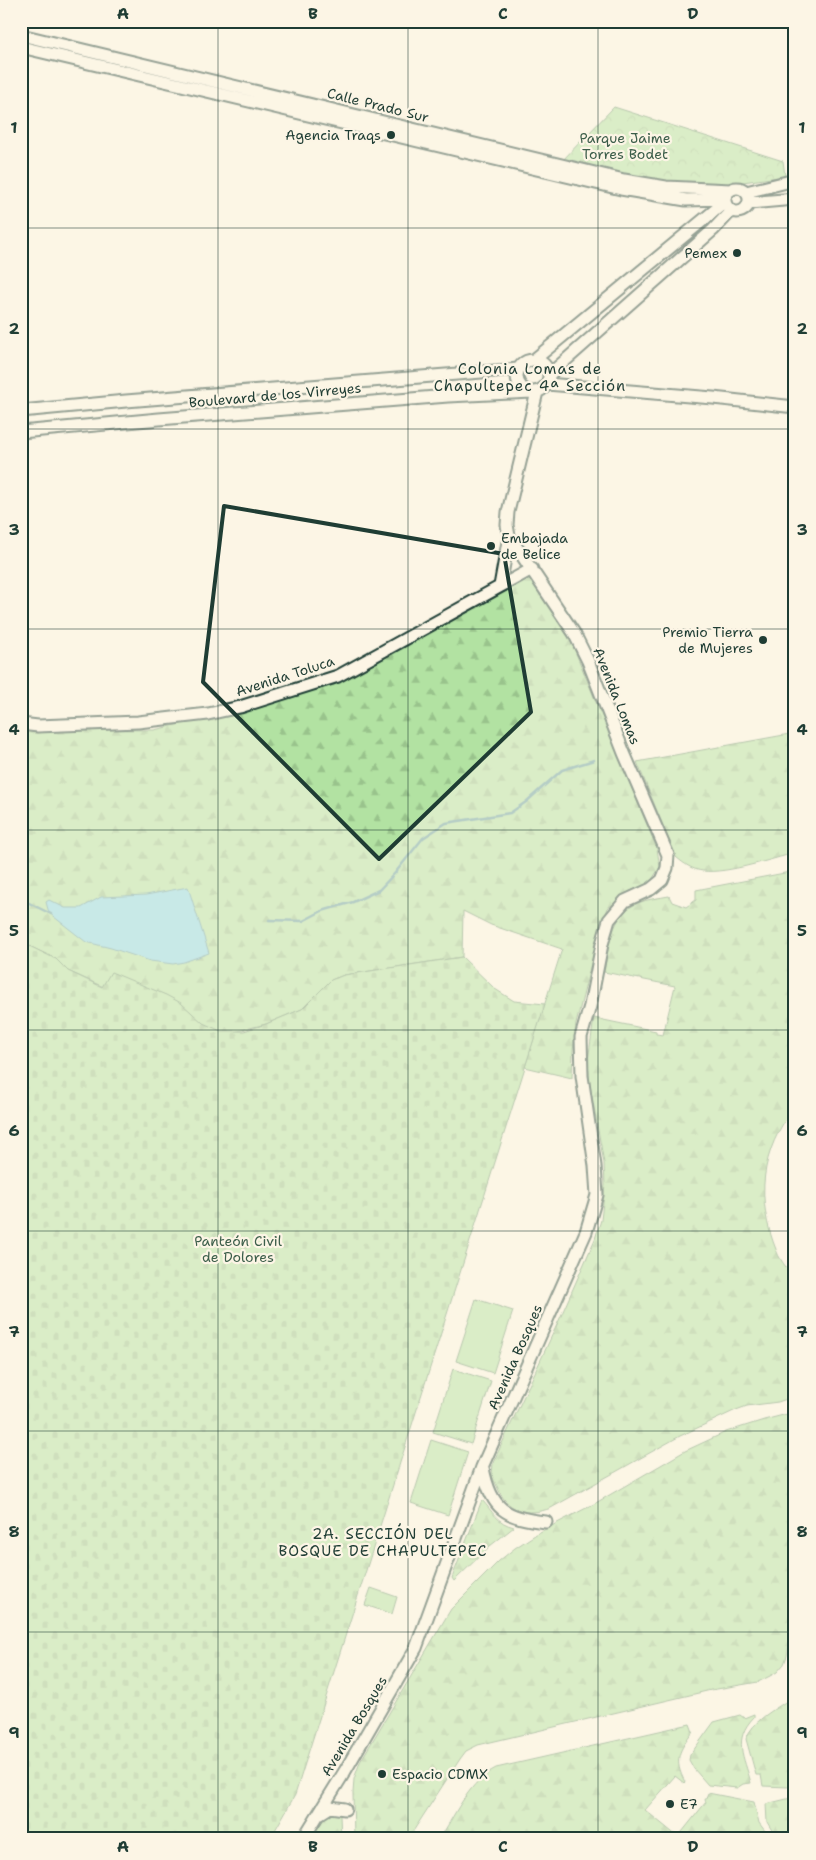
<svg xmlns="http://www.w3.org/2000/svg" width="816" height="1860" viewBox="0 0 816 1860" font-family="'Shantell Sans',sans-serif">
<style>
.forest{fill:url(#forest-firs);stroke:#68906b}
.cemetery{fill:url(#cemetery-stones);stroke:#68906b}
.park{fill:url(#park-crowns);stroke:#68906b}
.pitch{fill:#b2e2a2;stroke:#68906b}
.water{fill:#8bd9e8;stroke:#609ba0}
.lines{fill:none;stroke-linecap:round;stroke-linejoin:round}
.stream{stroke:#609ba0;stroke-width:2.5}
.secondary-casing{stroke:#1f3d34;stroke-width:15}
.secondary{stroke:#fcf5e5;stroke-width:11}
.marked{fill:none;stroke:#1f3d34;stroke-width:4;stroke-linejoin:round}
.grid{fill:none;stroke:#1f3d34;stroke-width:1;stroke-opacity:0.55}
.poi-dot{fill:#1f3d34;stroke:#fcf5e5;stroke-width:2}
.labels{text-anchor:middle;stroke-width:4.5;stroke-linejoin:round;paint-order:stroke}
.street-label{font-size:14px;fill:#1f3d34;stroke:#fcf5e5}
.poi-label{font-size:14px;fill:#1f3d34;stroke:#fcf5e5;text-anchor:end}
.park-label{font-size:14px;fill:#3c5e4a;stroke:#fcf5e5}
.neighbourhood-label{font-size:15px;letter-spacing:1px;fill:#1f3d34;stroke:#fcf5e5}
.neatline{fill:none;stroke:#1f3d34;stroke-width:2}
.grid-label{font-size:16px;text-anchor:middle;font-weight:bold;fill:#1f3d34}
</style>
<defs>
<pattern id="forest-firs" width="22" height="20" patternUnits="userSpaceOnUse" patternTransform="scale(1.25)"><rect width="22" height="20" fill="#b2e2a2"/><path d="M5 1l3.5 6h-7zM16 11l3.5 6h-7z" fill="#99c38c"/></pattern>
<pattern id="cemetery-stones" width="16" height="16" patternUnits="userSpaceOnUse" patternTransform="scale(1.25)"><rect width="16" height="16" fill="#b2e2a2"/><path d="M2 7V4a2 2 0 0 1 4 0v3zM10 15v-3a2 2 0 0 1 4 0v3z" fill="#99c38c"/></pattern>
<pattern id="park-crowns" width="20" height="18" patternUnits="userSpaceOnUse" patternTransform="scale(1.25)"><rect width="20" height="18" fill="#b2e2a2"/><path d="M2 6a3 3 0 1 1 6 0M12 15a3 3 0 1 1 6 0" fill="none" stroke="#99c38c"/></pattern>
</defs>
<rect width="100%" height="100%" fill="#fcf5e5"/>
<filter id="ink" filterUnits="userSpaceOnUse"><feTurbulence type="fractalNoise" baseFrequency=".02" numOctaves="2"/><feDisplacementMap in="SourceGraphic" scale="10" xChannelSelector="R" yChannelSelector="G"/><feConvolveMatrix kernelMatrix="1 2 1 2 8 2 1 2 1" color-interpolation-filters="sRGB"/></filter>
<g filter="url(#ink)">
<path class="forest" d="M 529,578 L 570,639 L 657,849 L 660,867 L 649,884 L 630,891 L 608,908 L 598,935 L 576,1024 L 573,1050 L 572,1078 L 525,1067 L 562,949 L 491,925 L 463,911 L 462,957 L 344,975 L 331,980 L 302,1009 L 266,1024 L 214,1037 L 68,971 L 56,959 L 21,942 L 21,727 L 39,729 L 154,730 L 211,717 L 334,685 Z
M 795,733 L 795,853 C 771,859 727,874 703,871 C 693,870 684,864 676,857 L 637,762 Z
M 795,871 L 795,1106 C 760,1152 755,1198 777,1252 C 780,1261 793,1275 795,1281 C 797,1290 795,1303 795,1312 C 795,1340 795,1368 795,1396 L 778,1402 L 747,1406 L 736,1410 L 680,1436 L 551,1508 C 527,1517 506,1511 497,1486 C 495,1483 493,1478 492,1475 C 492,1471 493,1467 493,1463 L 561,1316 L 595,1239 L 601,1220 L 605,1185 L 604,1163 L 590,1085 L 588,1061 L 594,1018 L 656,1031 L 656,1034 L 663,1035 L 675,986 L 604,972 C 609,947 611,914 638,903 C 647,899 659,898 669,896 L 672,902 L 686,907 L 696,900 L 696,890 Z
M 795,1412 L 795,1579 L 792,1593 L 793,1620 L 787,1656 L 784,1664 L 777,1672 L 770,1676 L 758,1682 L 711,1690 L 478,1745 L 466,1751 L 460,1759 L 408,1839 L 354,1839 L 353,1793 L 354,1779 L 360,1762 L 451,1609 L 499,1561 L 515,1548 L 538,1533 L 594,1504 L 685,1451 L 726,1432 L 764,1420 Z
M 482,1500 C 493,1512 497,1523 514,1527 L 490,1546 L 454,1581 L 452,1578 Z
M 790,1699 L 792,1702 L 795,1700 L 795,1785 L 788,1787 L 763,1786 L 761,1775 L 756,1775 L 746,1739 C 753,1720 774,1710 790,1699 Z
M 754,1714 L 754,1717 C 732,1740 744,1756 751,1783 L 743,1784 L 737,1788 L 708,1785 L 694,1769 L 689,1760 L 690,1755 L 714,1722 L 740,1715 L 744,1718 Z
M 690,1724 L 693,1732 C 679,1750 673,1760 685,1782 L 684,1783 L 675,1776 L 645,1810 L 678,1837 L 706,1802 L 705,1800 L 708,1793 L 754,1802 L 759,1823 L 771,1839 L 446,1839 L 442,1835 C 457,1811 470,1781 496,1768 Z
M 795,1797 L 795,1828 L 787,1839 L 777,1839 L 767,1822 L 766,1804 Z
M 329,1812 L 337,1813 L 340,1816 L 341,1839 L 310,1839 Z"/>
<path class="cemetery" d="M 21,942 L 56,959 L 68,971 L 102,987 L 111,972 L 166,995 L 181,1003 L 203,1023 L 221,1031 L 244,1031 L 266,1024 L 302,1009 L 331,980 L 344,975 L 462,957 L 495,989 L 514,1001 L 545,1004 L 295,1795 L 270,1839 L 21,1839 Z"/>
<path class="park" d="M 614,107 L 783,161 L 785,176 L 729,184 L 666,187 L 559,164 Z"/>
<path class="pitch" d="M 476,1299 L 513,1311 L 493,1373 L 456,1361 Z
M 453,1369 L 491,1381 L 471,1444 L 433,1432 Z
M 431,1440 L 468,1452 L 448,1515 L 411,1503 Z
M 371,1588 L 397,1597 L 392,1614 L 365,1605 Z"/>
<path class="water" d="M 188,887 L 209,953 L 184,962 L 173,964 L 150,961 L 111,948 L 86,942 L 49,913 L 46,902 L 49,900 L 65,908 L 81,908 L 101,897 L 146,895 Z"/>
<g class="lines">
<path class="stream" d="M 21,899 L 51,914
M 269,920 L 303,921 L 322,911 L 353,902 L 379,890 L 395,873 L 423,838 L 446,823 L 510,813 L 526,802 L 562,770 L 594,760"/>
<g class="secondary-casing">
<path id="secondary" d="M 21,35 L 624,180 L 666,187 L 731,190
M 21,47 L 621,189 L 686,200 L 725,199
M725 200a12 12 0 1 1 24 0a12 12 0 1 1-24 0Z
M 746,192 L 795,180
M 749,203 L 795,199
M 535,359 L 725,202
M517 376a16 16 0 1 1 32 0a16 16 0 1 1-32 0Z
M 550,374 L 713,230 L 731,211
M 547,384 L 713,398 L 795,407
M 21,411 L 126,401 L 518,369
M 21,432 L 159,419 L 448,396 L 532,392
M 500,586 L 509,536 L 507,525 L 508,512 L 537,392
M 21,724 L 38,726 L 138,722 L 208,714 L 240,707 L 338,676 L 532,569
M 483,1468 C 491,1510 506,1518 546,1522
M 319,1814 L 330,1807 L 345,1809
M 303,1839 L 345,1771 L 416,1648 L 482,1467 L 586,1232 L 597,1195 L 595,1166 L 582,1076 L 581,1037 L 590,1006 L 602,944 L 609,920 L 625,901 L 651,889 L 662,880 L 667,868 L 668,855 L 624,753 L 588,661 L 574,633 L 509,536"/>
</g>
<use href="#secondary" class="secondary"/>
</g>
</g>
<path d="M0 0H816V1860H0ZM 224,506 L 504,554 L 531,712 L 379,859 L 203,682 Z" fill="#fcf5e5" fill-opacity=".55" fill-rule="evenodd"/>
<path class="marked" d="M 224,506 L 504,554 L 531,712 L 379,859 L 203,682 Z"/>
<path class="grid" d="M 218,21 L 218,1839M 408,21 L 408,1839M 598,21 L 598,1839M 21,228 L 795,228M 21,429 L 795,429M 21,629 L 795,629M 21,830 L 795,830M 21,1030 L 795,1030M 21,1231 L 795,1231M 21,1431 L 795,1431M 21,1632 L 795,1632"/>
<g class="poi-dot">
<circle cx="391" cy="135" r="5"/>
<circle cx="737" cy="253" r="5"/>
<circle cx="491" cy="546" r="5"/>
<circle cx="763" cy="640" r="5"/>
<circle cx="382" cy="1774" r="5"/>
<circle cx="670" cy="1804" r="5"/>
</g>
<g class="labels">
<g class="street-label">
<text transform="translate(378 105) rotate(14)" y="5">Calle Prado Sur</text>
<text transform="translate(275 395) rotate(-5)" y="5">Boulevard de los Virreyes</text>
<text transform="translate(285 676) rotate(-18)" y="5">Avenida Toluca</text>
<text transform="translate(617 696) rotate(68)" y="5">Avenida Lomas</text>
<text transform="translate(515 1357) rotate(-66)" y="5">Avenida Bosques</text>
<text transform="translate(354 1726) rotate(-59)" y="5">Avenida Bosques</text>
</g>
<g class="poi-label">
<text x="381" y="140">Agencia Traqs</text>
<text x="727" y="258">Pemex</text>
<text x="501" y="543" text-anchor="start">Embajada<tspan x="501" dy="16">de Belice</tspan></text>
<text x="753" y="637">Premio Tierra<tspan x="753" dy="16">de Mujeres</tspan></text>
<text x="392" y="1779" text-anchor="start">Espacio CDMX</text>
<text x="680" y="1809" text-anchor="start">E7</text>
</g>
<g class="park-label">
<text x="625" y="143">Parque Jaime<tspan x="625" dy="16">Torres Bodet</tspan></text>
<text x="238" y="1246">Panteón Civil<tspan x="238" dy="16">de Dolores</tspan></text>
</g>
<g class="neighbourhood-label">
<text x="530" y="374">Colonia Lomas de<tspan x="530" dy="17">Chapultepec 4ª Sección</tspan></text>
<text x="383" y="1539">2A. SECCIÓN DEL<tspan x="383" dy="17">BOSQUE DE CHAPULTEPEC</tspan></text>
</g>
</g>
<rect width="816" height="1860" fill="none" stroke="#fcf5e5" stroke-width="55"/>
<rect x="28" y="28" width="760" height="1804" class="neatline"/>
<g class="grid-label">
<text x="123" y="19">A</text>
<text x="313" y="19">B</text>
<text x="503" y="19">C</text>
<text x="693" y="19">D</text>
<text x="14" y="133">1</text>
<text x="802" y="133">1</text>
<text x="14" y="334">2</text>
<text x="802" y="334">2</text>
<text x="14" y="535">3</text>
<text x="802" y="535">3</text>
<text x="14" y="735">4</text>
<text x="802" y="735">4</text>
<text x="14" y="936">5</text>
<text x="802" y="936">5</text>
<text x="14" y="1136">6</text>
<text x="802" y="1136">6</text>
<text x="14" y="1337">7</text>
<text x="802" y="1337">7</text>
<text x="14" y="1537">8</text>
<text x="802" y="1537">8</text>
<text x="14" y="1738">9</text>
<text x="802" y="1738">9</text>
<text x="123" y="1852">A</text>
<text x="313" y="1852">B</text>
<text x="503" y="1852">C</text>
<text x="693" y="1852">D</text>
</g>
</svg>
